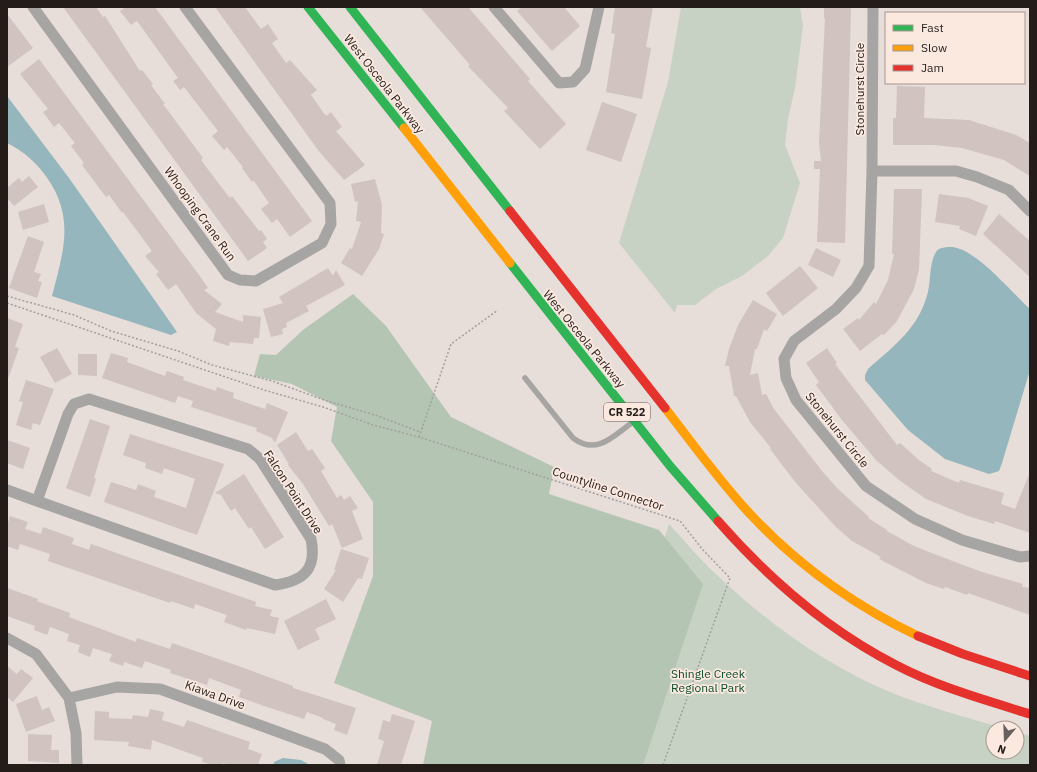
<svg xmlns="http://www.w3.org/2000/svg" width="1037" height="772" viewBox="0 0 1037 772" font-family="'IBM Plex Sans',sans-serif">
<style>
.green{fill:#c7d2c5}
.forest{fill:#b4c5b4}
.water{fill:#94b6bc}
.building{fill:#d0c3c0}
.lines{fill:none;stroke-linecap:round;stroke-linejoin:round}
.path{stroke:#a1a09e;stroke-width:1.5;stroke-dasharray:2 2;stroke-linecap:butt}
.lane{stroke:#a6a5a3;stroke-width:5.5}
.street{stroke:#a6a5a3;stroke-width:11}
.fast{stroke:#30b455;stroke-width:9}
.slow{stroke:#ff9f0a;stroke-width:9}
.jam{stroke:#e5322d;stroke-width:9}
.labels{text-anchor:middle;stroke-width:3.5;stroke-linejoin:round;paint-order:stroke}
.shield{fill:#fbe9e0;stroke:#645a55;stroke-width:1}
.shield-label{font-size:11px;font-weight:bold;fill:#231c19}
.street-label{font-size:12px;fill:#231c19;stroke:#fbe9e0}
.park-label{font-size:12px;fill:#094c28;stroke:#fbe9e0}
</style>
<rect width="100%" height="100%" fill="#e7ddd9"/>
<path class="green" d="M 681,7 L 800,7 L 803,26 L 795,88 L 788,119 L 785,145 L 800,183 L 783,238 L 768,256 L 742,276 L 716,289 L 695,305 L 677,305 L 675,313 L 619,243 L 668,82 Z
M 669,524 C 685,541 700,560 717,575 C 767,623 826,665 890,692 C 927,707 965,717 1003,728 L 993,728 L 993,752 L 1017,752 L 1017,732 L 1030,736 L 1030,765 L 592,765 Z"/>
<path class="forest" d="M 353,294 L 386,326 L 451,417 L 554,467 L 549,494 L 659,530 L 703,584 L 643,765 L 423,765 L 432,721 L 334,683 L 373,576 L 373,502 L 331,441 L 337,407 L 292,384 L 254,376 L 260,354 L 276,355 L 303,330 Z"/>
<path class="water" d="M 7,96 L 69,178 L 177,332 L 171,335 L 52,296 C 63,253 75,219 48,179 C 38,164 24,151 7,143 Z
M 953,247 C 978,251 1010,291 1030,309 L 1030,370 L 1002,463 L 999,471 L 989,474 L 945,459 L 908,430 L 865,380 L 865,375 L 868,369 C 895,345 919,328 928,292 C 931,279 929,264 936,252 C 939,247 947,247 953,247 Z
M 283,758 L 301,760 L 310,765 L 273,765 L 274,762 Z"/>
<path class="building" d="M 63,7 L 96,7 L 103,17 L 105,16 L 140,71 L 142,70 L 153,84 L 151,85 L 165,104 L 163,104 L 203,158 L 201,160 L 216,180 L 230,198 L 232,196 L 259,231 L 261,230 L 267,239 L 263,242 L 267,248 L 248,261 Z
M 126,7 L 155,7 L 312,221 L 290,237 L 277,219 L 272,223 L 261,209 L 269,203 L 254,181 L 252,182 L 242,168 L 243,167 L 227,147 L 224,150 L 212,136 L 218,131 L 184,87 L 180,90 L 173,81 L 178,78 L 137,21 L 131,25 L 120,11 Z
M 215,7 L 245,7 L 261,29 L 268,24 L 278,39 L 272,43 L 286,63 L 290,60 L 317,90 L 311,95 L 326,116 L 331,112 L 342,127 L 336,131 L 365,165 L 344,180 L 318,150 Z
M 420,7 L 468,7 L 530,79 L 528,81 L 566,124 L 540,149 L 504,111 L 508,108 L 468,66 L 470,65 Z
M 522,7 L 564,7 L 580,26 L 552,51 L 517,11 Z
M 615,7 L 653,7 L 646,47 L 651,48 L 642,99 L 606,92 L 615,34 L 611,33 Z
M 824,7 L 851,7 L 845,243 L 817,242 L 820,169 L 814,169 L 814,161 L 821,161 L 819,143 L 825,18 L 824,18 Z
M 7,14 L 33,48 L 7,67 Z
M 39,59 L 199,275 L 208,288 L 204,290 L 222,304 L 215,312 L 243,322 L 243,315 L 261,317 L 259,338 L 254,338 L 253,344 L 230,342 L 229,346 L 213,341 L 216,329 L 196,313 L 176,284 L 168,290 L 156,274 L 159,272 L 145,256 L 152,251 L 123,212 L 122,213 L 109,195 L 106,197 L 82,165 L 84,163 L 71,146 L 75,143 L 59,123 L 54,127 L 43,112 L 48,109 L 20,74 Z
M 897,86 L 925,87 L 924,118 L 969,120 L 1016,135 L 1030,143 L 1030,176 L 1004,160 L 962,148 L 934,145 L 893,145 L 893,118 L 896,118 Z
M 602,102 L 637,114 L 621,162 L 586,150 Z
M 29,176 L 38,187 L 14,206 L 7,198 L 7,188 L 19,178 L 22,182 Z
M 375,179 L 382,205 L 381,233 L 384,234 L 379,249 L 362,276 L 341,263 L 350,248 L 352,249 L 361,222 L 356,221 L 358,201 L 355,202 L 351,184 Z
M 894,189 L 922,189 L 919,269 L 914,289 L 897,321 L 884,335 L 882,334 L 860,351 L 843,329 L 858,318 L 859,320 L 874,302 L 876,304 L 888,280 L 894,254 L 892,254 Z
M 939,194 L 968,198 L 988,206 L 976,236 L 959,229 L 960,226 L 935,222 Z
M 44,204 L 49,222 L 23,230 L 18,212 Z
M 999,214 L 1030,241 L 1030,277 L 983,234 Z
M 28,236 L 44,242 L 34,272 L 41,274 L 38,281 L 42,282 L 37,298 L 9,288 Z
M 816,248 L 841,260 L 833,277 L 808,265 Z
M 800,266 L 818,288 L 783,316 L 766,293 Z
M 328,268 L 333,276 L 336,270 L 345,285 L 306,306 L 309,311 L 286,323 L 287,327 L 282,329 L 283,334 L 271,337 L 263,309 L 283,303 L 279,297 Z
M 753,300 L 777,314 L 767,331 L 764,329 L 757,349 L 755,349 L 750,375 L 758,373 L 762,395 L 766,394 L 774,409 L 822,471 L 838,489 L 869,517 L 868,518 L 887,530 L 887,531 L 914,546 L 934,554 L 982,572 L 1023,584 L 1022,587 L 1030,588 L 1030,615 L 968,593 L 967,595 L 945,587 L 944,589 L 926,583 L 879,559 L 881,557 L 852,541 L 836,527 L 796,483 L 770,449 L 771,448 L 750,422 L 736,396 L 734,396 L 729,366 L 725,366 L 729,349 L 738,325 Z
M 7,318 L 23,324 L 15,347 L 19,348 L 8,379 Z
M 57,348 L 72,374 L 55,383 L 40,357 Z
M 827,348 L 837,363 L 835,364 L 897,445 L 900,443 L 919,460 L 932,469 L 931,471 L 959,483 L 960,480 L 1004,493 L 1001,504 L 1015,509 L 1030,472 L 1030,533 L 995,521 L 994,524 L 968,516 L 926,499 L 899,480 L 876,460 L 842,420 L 816,385 L 819,382 L 806,363 Z
M 111,353 L 128,358 L 127,362 L 165,376 L 167,371 L 184,377 L 183,380 L 216,391 L 217,387 L 234,393 L 233,398 L 265,409 L 267,403 L 288,412 L 275,443 L 272,438 L 256,431 L 257,428 L 191,407 L 193,401 L 178,396 L 175,403 L 102,378 Z
M 78,354 L 97,354 L 97,376 L 78,375 Z
M 26,380 L 54,389 L 40,425 L 33,423 L 31,430 L 16,425 L 23,402 L 19,401 Z
M 90,419 L 110,426 L 94,478 L 96,479 L 90,497 L 66,488 Z
M 296,432 L 308,451 L 312,449 L 325,468 L 321,471 L 337,498 L 341,495 L 344,500 L 350,496 L 358,508 L 352,511 L 363,539 L 342,548 L 332,524 L 329,526 L 303,484 L 288,465 L 289,464 L 277,445 Z
M 130,434 L 224,464 L 197,535 L 104,502 L 111,482 L 136,490 L 138,484 L 156,491 L 154,497 L 186,508 L 195,479 L 164,468 L 162,474 L 145,468 L 146,463 L 123,455 Z
M 7,440 L 30,448 L 23,469 L 7,463 Z
M 244,474 L 284,537 L 265,549 L 251,527 L 249,529 L 235,508 L 231,511 L 221,495 L 215,493 Z
M 10,516 L 28,522 L 25,529 L 41,534 L 43,527 L 74,538 L 72,544 L 89,550 L 91,544 L 256,602 L 255,606 L 272,610 L 270,616 L 279,618 L 275,634 L 247,628 L 246,630 L 224,622 L 227,615 L 195,604 L 194,609 L 171,601 L 170,603 L 48,561 L 50,554 L 20,544 L 18,550 L 7,546 L 7,525 Z
M 341,549 L 369,558 L 362,579 L 358,578 L 343,602 L 324,589 L 336,570 L 334,570 Z
M 7,588 L 38,599 L 37,601 L 70,613 L 69,617 L 136,642 L 137,638 L 170,649 L 172,643 L 230,663 L 293,686 L 293,688 L 356,708 L 347,735 L 334,730 L 336,724 L 323,719 L 323,718 L 307,712 L 304,719 L 264,706 L 239,697 L 241,690 L 209,678 L 207,685 L 170,673 L 171,670 L 145,661 L 142,668 L 124,662 L 123,666 L 109,661 L 112,654 L 93,648 L 90,657 L 78,652 L 80,645 L 67,641 L 69,634 L 50,627 L 47,635 L 34,630 L 35,626 L 7,616 Z
M 326,599 L 336,619 L 315,629 L 320,639 L 298,650 L 284,621 Z
M 7,666 L 17,674 L 21,669 L 33,678 L 13,702 L 7,697 Z
M 37,696 L 42,710 L 49,707 L 55,721 L 26,732 L 16,704 Z
M 150,709 L 164,712 L 162,720 L 184,727 L 187,720 L 250,742 L 248,749 L 262,754 L 258,765 L 229,765 L 223,763 L 222,765 L 212,765 L 202,762 L 203,758 L 152,740 L 151,750 L 128,746 L 129,742 L 94,740 L 95,711 L 109,712 L 109,718 L 132,719 L 133,715 L 148,717 Z
M 392,714 L 415,721 L 401,765 L 377,765 L 384,741 L 378,739 L 383,720 L 390,722 Z
M 28,734 L 52,735 L 51,750 L 59,750 L 59,763 L 28,761 Z"/>
<g class="lines">
<path class="path" d="M 7,296 L 74,315 L 111,331 L 178,351 L 212,365 L 272,381 L 324,400 L 378,416 L 420,432
M 7,303 L 264,390 L 323,407 L 373,425 L 419,437 L 680,521 L 703,550 L 730,578 L 663,765
M 419,437 L 451,344 L 498,310"/>
<path class="lane" d="M 525,378 L 573,438 C 597,456 613,436 633,422"/>
<path class="street" d="M 33,7 L 228,275 L 240,280 L 256,281 L 322,243 L 331,224 L 330,203 L 185,7
M 494,7 L 559,83 L 573,82 L 585,69 L 599,7
M 873,7 L 872,171 L 869,266 L 856,288 L 836,309 L 794,341 L 784,359 L 786,378 L 796,400 L 866,486 L 915,519 L 962,540 L 1020,557 L 1030,556
M 872,171 L 956,171 L 977,177 L 1009,190 L 1030,211
M 7,490 L 37,501 L 275,585 C 304,581 317,569 311,539 L 260,459 L 248,449 L 89,399 L 74,404 L 68,414 L 37,501
M 7,638 L 36,654 L 69,698 L 76,733 L 77,765
M 69,698 L 117,687 L 160,689 L 325,749 L 339,760 L 340,765"/>
<path class="fast" d="M 308,7 L 404,128
M 350,7 L 510,211
M 510,263 L 670,466 L 718,521"/>
<path class="slow" d="M 404,128 L 510,263
M 665,408 C 693,444 720,482 751,515 C 799,566 855,606 918,636"/>
<path class="jam" d="M 510,211 L 665,408
M 718,521 C 768,578 828,630 896,665 C 938,687 985,700 1030,714
M 918,636 L 963,654 L 1030,676"/>
</g>
<g class="labels">
<rect class="shield" x="604" y="403" width="46" height="18" rx="3"/>
<g class="shield-label">
<text x="627" y="416">CR 522</text>
</g>
<g class="street-label">
<text transform="translate(384 84) rotate(52)" y="4">West Osceola Parkway</text>
<text transform="translate(860 89) rotate(-90)" y="4">Stonehurst Circle</text>
<text transform="translate(200 214) rotate(54)" y="4">Whooping Crane Run</text>
<text transform="translate(584 339) rotate(51)" y="4">West Osceola Parkway</text>
<text transform="translate(837 430) rotate(51)" y="4">Stonehurst Circle</text>
<text transform="translate(608 489) rotate(18)" y="4">Countyline Connector</text>
<text transform="translate(293 492) rotate(57)" y="4">Falcon Point Drive</text>
<text transform="translate(215 695) rotate(20)" y="4">Kiawa Drive</text>
</g>
<g class="park-label">
<text x="708" y="678">Shingle Creek<tspan x="708" dy="14">Regional Park</tspan></text>
</g>
</g>
<rect width="1037" height="772" fill="none" stroke="#231c19" stroke-width="16"/>
<rect x="885" y="12" width="140" height="72" fill="#fbe9e0" stroke="#a59790"/>
<rect x="893" y="25" width="20" height="6" fill="#30b455" stroke="#a59790"/>
<text x="921" y="32" font-size="12" fill="#231c19">Fast</text>
<rect x="893" y="45" width="20" height="6" fill="#ff9f0a" stroke="#a59790"/>
<text x="921" y="52" font-size="12" fill="#231c19">Slow</text>
<rect x="893" y="65" width="20" height="6" fill="#e5322d" stroke="#a59790"/>
<text x="921" y="72" font-size="12" fill="#231c19">Jam</text>
<g transform="translate(1005 740) rotate(199)"><circle r="19" fill="#fbe9e0" stroke="#a59790"/>
<path d="M0-3L7 15L0 10L-7 15Z" fill="#68605c"/>
<text y="-6" font-size="11" font-weight="bold" text-anchor="middle" fill="#231c19">N</text>
</g>
</svg>
